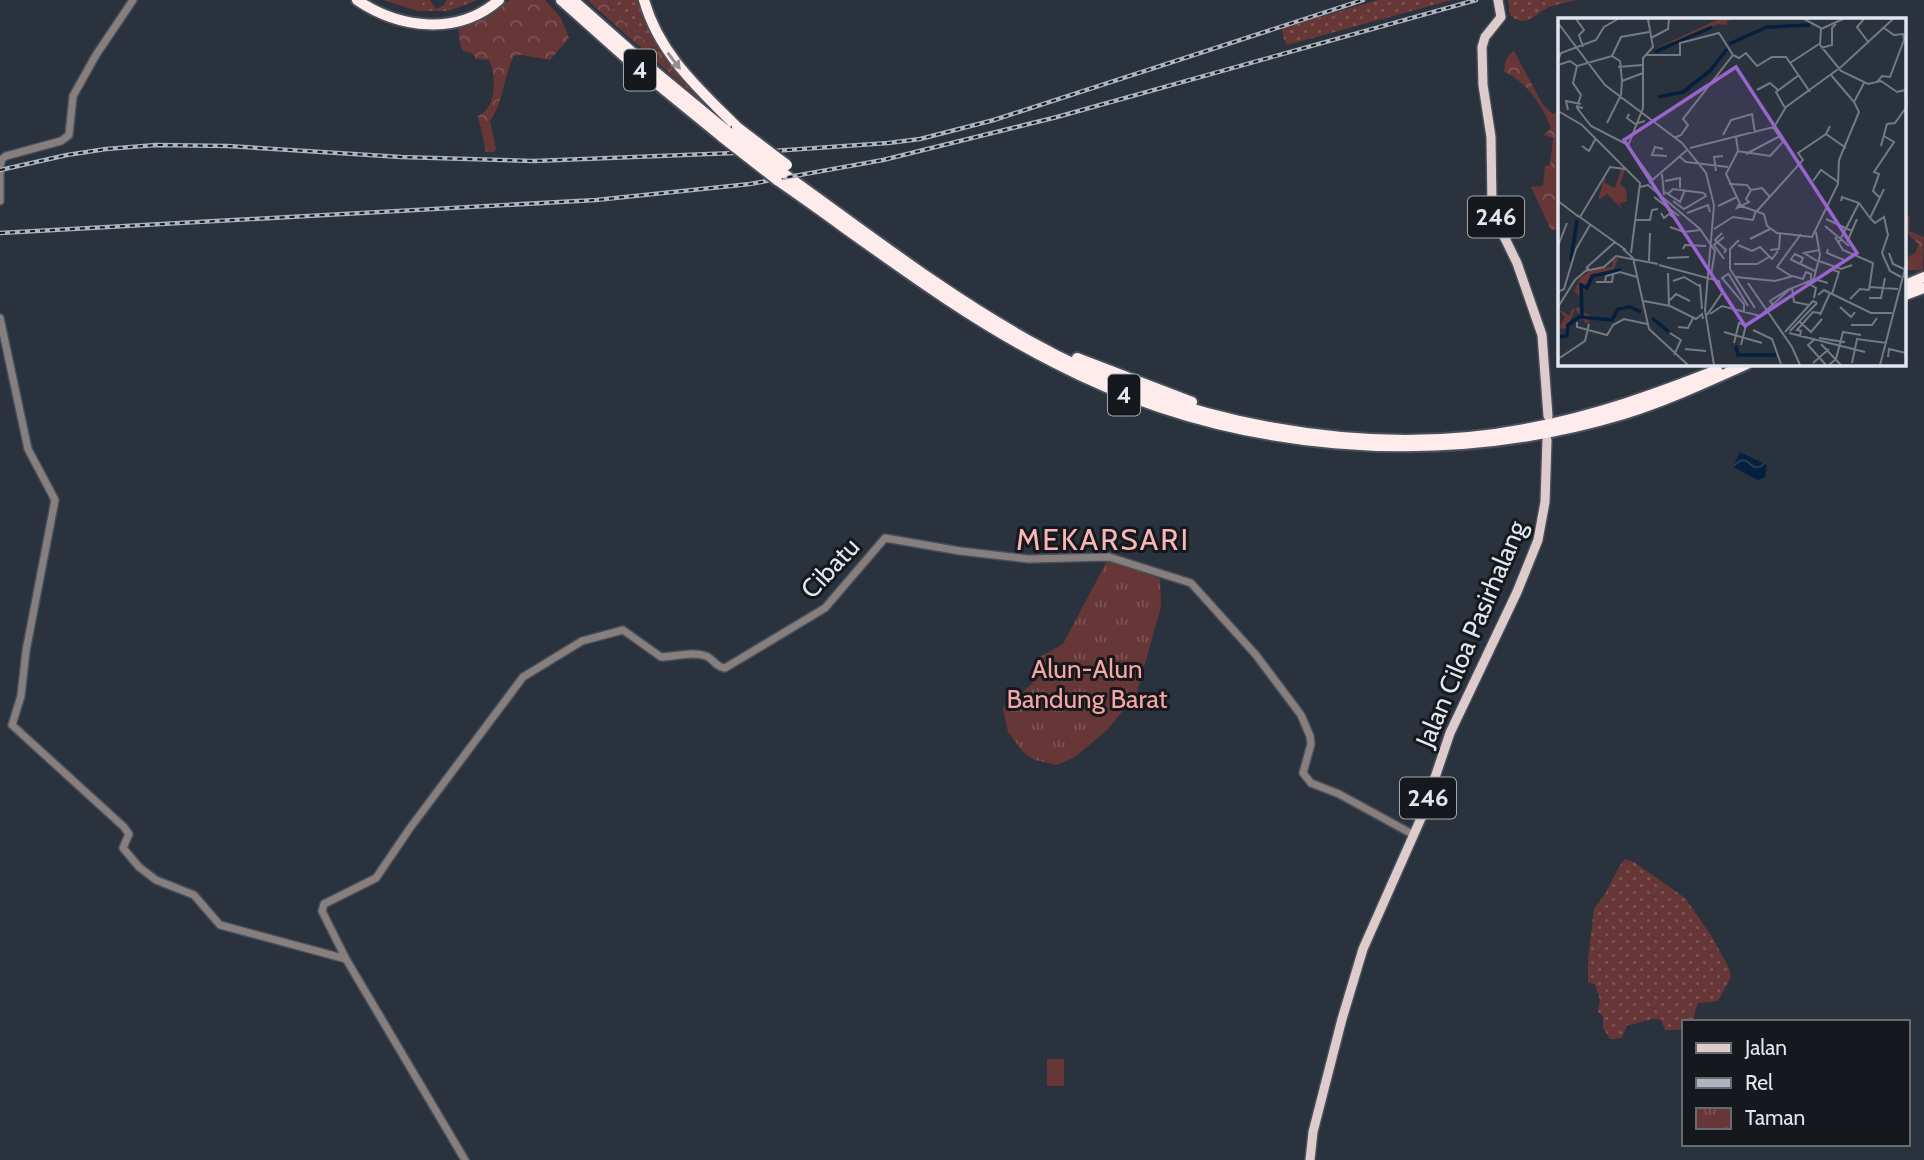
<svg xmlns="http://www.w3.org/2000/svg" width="1924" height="1160" viewBox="0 0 1924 1160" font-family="Cabin,sans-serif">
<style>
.grass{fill:url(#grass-dots)}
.forest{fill:url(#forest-crowns)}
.park{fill:url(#park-tufts)}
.pitch{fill:#673737}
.water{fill:url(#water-waves)}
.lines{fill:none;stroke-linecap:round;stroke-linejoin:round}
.minor-casing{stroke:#474f59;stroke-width:10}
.major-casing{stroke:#474f59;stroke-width:12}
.highway-casing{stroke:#474f59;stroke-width:14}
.minor{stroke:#877f7e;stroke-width:7}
.major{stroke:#decccc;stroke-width:9}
.highway{stroke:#feecec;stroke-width:10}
.rail-casing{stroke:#aeb4bd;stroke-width:4.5}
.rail{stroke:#15191e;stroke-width:2;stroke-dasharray:5;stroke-linecap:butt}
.highway-bridge-casing{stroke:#474f59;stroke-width:14;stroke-linecap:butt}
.highway-bridge{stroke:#feecec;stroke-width:10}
.oneway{fill:#958d8f}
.labels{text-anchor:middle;stroke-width:6;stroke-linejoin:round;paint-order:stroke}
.shield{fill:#15191e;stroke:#a4a9b0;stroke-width:2}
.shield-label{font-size:24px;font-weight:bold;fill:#e2e7ef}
.street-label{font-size:26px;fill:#e2e7ef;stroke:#15191e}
.park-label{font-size:26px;fill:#f9a5a4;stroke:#15191e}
.quarter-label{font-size:30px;letter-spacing:2px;fill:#fab6b4;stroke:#15191e}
.inset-river{fill:none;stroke:#051f3f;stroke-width:3.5}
.inset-road{fill:none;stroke:#737a84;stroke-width:2}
.view{fill:#9a64cd;fill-opacity:0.15;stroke:#9a64cd;stroke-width:3.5}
.inset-edge{fill:none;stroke:#e2e7ef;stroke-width:3.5}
</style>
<defs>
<pattern id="grass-dots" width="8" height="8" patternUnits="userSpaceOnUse" patternTransform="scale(1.75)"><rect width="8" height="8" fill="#673737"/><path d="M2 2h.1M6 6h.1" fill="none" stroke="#7c5454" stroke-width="1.8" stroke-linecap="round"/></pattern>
<pattern id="forest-crowns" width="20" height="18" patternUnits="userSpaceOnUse" patternTransform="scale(1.75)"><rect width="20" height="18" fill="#673737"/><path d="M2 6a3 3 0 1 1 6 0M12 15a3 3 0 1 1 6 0" fill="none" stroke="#7c5454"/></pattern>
<pattern id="park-tufts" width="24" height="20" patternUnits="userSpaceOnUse" patternTransform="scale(1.75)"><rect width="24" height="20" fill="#673737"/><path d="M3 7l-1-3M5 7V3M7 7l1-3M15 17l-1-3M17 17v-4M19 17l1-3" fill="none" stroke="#7c5454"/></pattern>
<pattern id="water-waves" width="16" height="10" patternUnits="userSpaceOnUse" patternTransform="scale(1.75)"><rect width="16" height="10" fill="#051f3f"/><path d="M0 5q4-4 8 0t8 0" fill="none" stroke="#29405b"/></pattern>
</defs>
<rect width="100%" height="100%" fill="#29323d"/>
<path class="grass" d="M 424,0 L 430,0 L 436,9 L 443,6 L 447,0 L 478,0 L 448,11 L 418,11 Z
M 607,0 L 641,0 L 645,20 L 660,47 L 652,48 L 612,10 Z
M 1378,0 L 1452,0 L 1287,45 L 1283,37 L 1282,28 Z
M 1508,0 L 1577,0 C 1568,2 1558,4 1549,7 C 1535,14 1526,29 1510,15 Z
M 1625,859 L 1634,862 L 1685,898 L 1711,935 L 1729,968 L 1731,977 L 1718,1001 L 1698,1003 L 1695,1011 L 1694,1022 L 1684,1022 L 1684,1030 L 1665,1030 L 1661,1020 C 1650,1016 1639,1025 1627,1025 L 1622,1038 L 1610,1039 L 1603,1028 L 1603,1016 L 1598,1012 L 1600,1000 L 1595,984 L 1588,983 L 1588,959 L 1594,909 L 1605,894 L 1619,867 Z"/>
<path class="forest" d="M 383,0 L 424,0 L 418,11 Z
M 510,0 L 545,0 L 561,18 L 569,38 L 550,60 L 521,55 L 514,56 C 503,77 504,102 490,121 L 496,149 L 494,152 L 486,152 L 478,116 C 496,109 497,76 489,60 L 476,59 L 472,53 L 463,51 L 460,44 L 458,25 L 486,15 Z
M 587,0 L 607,0 L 612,10 L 652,48 L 660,47 L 714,107 L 711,110 Z
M 1514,51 L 1543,105 L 1553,114 L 1560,111 L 1560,229 L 1551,230 L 1531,187 L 1543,186 L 1545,166 L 1550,165 L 1553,138 L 1544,135 L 1551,128 C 1543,107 1526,80 1504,72 C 1505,63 1506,55 1514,51 Z
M 1905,213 L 1910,217 L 1909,231 L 1924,237 L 1923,270 L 1908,270 L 1905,263 L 1908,257 L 1916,252 L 1918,244 L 1905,231 Z"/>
<path class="park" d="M 1107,561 L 1123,564 L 1160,579 L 1161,607 L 1136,695 L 1107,730 L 1075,757 L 1057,765 L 1035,760 L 1024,753 L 1008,732 L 1003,708 L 1013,695 L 1022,693 L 1042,674 L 1040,657 L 1063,644 Z"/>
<path class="pitch" d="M 1047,1059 L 1064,1059 L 1064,1086 L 1047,1086 Z"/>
<path class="water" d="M 1740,452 L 1767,465 L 1765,477 L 1758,480 L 1733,467 Z"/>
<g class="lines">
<g class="minor-casing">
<path id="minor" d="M 0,166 L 2,159 L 6,156 L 61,141 L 69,135 L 73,96 L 96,55 L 133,0
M 0,169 L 0,201
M 0,318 L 28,449 L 55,500 L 26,651 L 21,696 L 12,725 L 124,827 L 129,834 L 123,848 L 139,867 L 156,880 L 194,895 L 220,925 L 346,959
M 465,1160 L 346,959 L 322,911 L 324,904 L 376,878 L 410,828 L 523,677 L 582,641 L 623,630 L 661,657 C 675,657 691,651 706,656 C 714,659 715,667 725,668 L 825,608 L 885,538 L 960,551 L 1028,559 L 1109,557 L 1191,583 L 1256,655 L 1301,715 L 1310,736 L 1311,744 L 1303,773 L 1311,783 L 1339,794 L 1414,835"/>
</g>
<g class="major-casing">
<path id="major" d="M 1498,0 L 1501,17 L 1485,37 L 1482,47 L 1483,85 L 1491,137 L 1492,205 L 1496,220 L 1517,263 L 1542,335 L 1548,416
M 1310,1160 L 1313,1132 L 1342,1019 L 1363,949 L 1422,816 L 1450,733 L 1517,592 L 1538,540 L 1545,502 L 1547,440"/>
</g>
<g class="highway-casing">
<path id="highway" d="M 357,0 C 400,29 458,36 499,0
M 561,0 L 635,66 L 722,137
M 573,0 L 641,60 L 727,131
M 644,0 C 659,54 699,89 737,127
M 783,173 C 863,230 942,292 1028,340 C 1176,423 1363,461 1530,428 C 1595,416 1656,394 1717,370
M 777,180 C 868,243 956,313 1055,363 C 1229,453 1437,470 1624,414 C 1666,401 1707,382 1747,364
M 1905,285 L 1924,277
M 1905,295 L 1924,288
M 1077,358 L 1192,402"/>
</g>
<use href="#minor" class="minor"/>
<use href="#major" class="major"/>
<use href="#highway" class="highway"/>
<g class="rail-casing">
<path id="rail" d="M 0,170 L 67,155 L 106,149 L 156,145 L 228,146 L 401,157 L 534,161 L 759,152 L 888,143 L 920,139 L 994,120 L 1363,0
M 0,233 L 596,200 L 750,184 L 883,160 L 1057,117 L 1476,0"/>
</g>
<use href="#rail" class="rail"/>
<g class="highway-bridge-casing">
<path id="highway-bridge" d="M 737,127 L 787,165
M 727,131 L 783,173
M 722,137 L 777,180"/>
</g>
<use href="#highway-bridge" class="highway-bridge"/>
</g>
<defs><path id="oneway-solid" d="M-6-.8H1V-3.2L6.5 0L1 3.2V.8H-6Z" transform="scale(1.75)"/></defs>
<use class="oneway" href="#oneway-solid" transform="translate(674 61) rotate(53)"/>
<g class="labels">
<g class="shield">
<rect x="624" y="49.5" width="32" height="41" rx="5"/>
<rect x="1468" y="196.5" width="56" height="41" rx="5"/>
<rect x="1108" y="374.5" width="32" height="41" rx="5"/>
<rect x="1400" y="777.5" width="56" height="41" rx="5"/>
</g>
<g class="shield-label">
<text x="640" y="78">4</text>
<text x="1496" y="225">246</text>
<text x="1124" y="403">4</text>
<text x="1428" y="806">246</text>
</g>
<g class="street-label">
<text transform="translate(830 568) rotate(-47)" y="9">Cibatu</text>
<text transform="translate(1471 634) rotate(-67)" y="9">Jalan Ciloa Pasirhalang</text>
</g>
<g class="park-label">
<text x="1087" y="678">Alun-Alun<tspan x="1087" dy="30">Bandung Barat</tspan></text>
</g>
<g class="quarter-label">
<text x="1103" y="550">MEKARSARI</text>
</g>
</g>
<g transform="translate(1558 18)">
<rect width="348" height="348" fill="#29323d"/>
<path d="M 63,152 L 67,152 L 62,166 L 68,171 L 69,183 L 61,186 L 66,193 L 49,176 L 40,182 L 47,158 L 47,165 L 57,170 Z" fill="#673737"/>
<path d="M 161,1 L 174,1 L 168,4 L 170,7 L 160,6 L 119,27 L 114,24 L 96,31 ZM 60,240 L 56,251 L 35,258 L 27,267 L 30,270 L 24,271 L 25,294 L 36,299 L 31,299 L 30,308 L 17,291 L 9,311 L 1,310 L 7,299 L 0,291 L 12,298 L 13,292 L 22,289 L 22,279 L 16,273 L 23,259 L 37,250 L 54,249 L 55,241 Z" fill="#673737"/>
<path class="inset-river" d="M 171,26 L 209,9 L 252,7M 97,34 L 154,9M 100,79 L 125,74 L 152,53 L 169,31M 13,243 L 19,202M 23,299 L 54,302 L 60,291 L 72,289 L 83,294M 94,300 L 111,314M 0,319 L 9,318 L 10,307 L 24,297 L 23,267 L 29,270 L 34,258 L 63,252M 178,328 L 180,337 L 218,337"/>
<path class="inset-road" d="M 18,1 L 26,12 L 21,17 L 25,29M 90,1 L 95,29 L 85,40 L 85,90 L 70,128 L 94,161M 246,1 L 263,10 L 262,27 L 283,53 L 310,66 L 323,63 L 339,74 L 347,72 L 349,87M 306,1 L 299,9 L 311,25M 0,5 L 47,67 L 124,125 L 148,155 L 156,187 L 147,292 L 156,347M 263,11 L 285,1M 93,20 L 110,11 L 111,1M 263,30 L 274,27 L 274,10 L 278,6M 88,37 L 122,37 L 122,25 L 161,15 L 175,37M 54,38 L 63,19 L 91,14M 54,38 L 62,43 L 64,63M 0,42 L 3,35 L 38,22 L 46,9 L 60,1M 232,45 L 261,26M 0,47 L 12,43 L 19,48M 60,49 L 84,47M 273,57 L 296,84M 319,64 L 324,58 L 332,59 L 346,22 L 345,16 L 336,17 L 326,10M 199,72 L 212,65 L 220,72M 19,90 L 33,108 L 70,127M 25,90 L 19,89 L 23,77 L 15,65 L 19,48 L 54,38M 227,90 L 218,74 L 241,57M 10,92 L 8,83 L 23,86M 0,93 L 24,107 L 82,165 L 73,235M 71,96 L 69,100 L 77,106 L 87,103M 49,105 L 63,77 L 64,63 L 85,55M 268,116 L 288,130M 165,117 L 173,102 L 194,96 L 197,115M 178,119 L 180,133 L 168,156 L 183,188 L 206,196 L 209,208 L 219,215 L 254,219 L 280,166 L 281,142 L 301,94 L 296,84 L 306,65M 116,120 L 123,117 L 130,107 L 125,101 L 175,37 L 181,40 L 188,35 L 199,48 L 214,39 L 228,39 L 252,74M 24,128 L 31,133 L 38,120M 323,128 L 329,106 L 337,105 L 349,88M 132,130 L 216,109 L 228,89 L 283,49 L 335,1M 105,131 L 97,129 L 94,137 L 109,138M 179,133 L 212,138 L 225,124 L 215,109M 188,136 L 222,118M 121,138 L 128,144 L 170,149M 158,153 L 156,139 L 165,138M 104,156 L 106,177M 107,163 L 122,160 L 122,170M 255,163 L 263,152 L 280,164M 91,165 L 129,132M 171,166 L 189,167 L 193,172 L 204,170 L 212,179M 82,169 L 90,167 L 142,211 L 157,233 L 153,257M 326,171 L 312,200 L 317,205 L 326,199 L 330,217 L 324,235 L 332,253 L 343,259M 107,174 L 122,184 L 127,172M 110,176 L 115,171 L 146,175M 96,179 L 121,198M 322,180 L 315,173 L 321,156 L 316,154 L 336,124 L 326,118M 0,183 L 21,199M 115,183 L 126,191 L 148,178 L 146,175M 283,183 L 284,179 L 301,185 L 312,200M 181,186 L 179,190 L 191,184 L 188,181 L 193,172M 160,188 L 179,179M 199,193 L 245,142 L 240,135 L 268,116 L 272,108M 103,195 L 106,200 L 111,196 L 119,202M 129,195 L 150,187 L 152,194M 19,197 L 68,232M 22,199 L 52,149 L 67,151M 268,201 L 294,213M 77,202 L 92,202 L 94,192 L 100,191M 267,208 L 291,228M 112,209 L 126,214 L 142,212M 156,211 L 175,199 L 195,202 L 198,192M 164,215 L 157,222 L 168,232 L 166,235M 166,219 L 156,227 L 166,241M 277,219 L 285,232 L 315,245 L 311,272M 192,221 L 212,211M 181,222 L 172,231 L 172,251 L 197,290M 281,224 L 301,185M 289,224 L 299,201M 180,227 L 194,233 L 202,229 L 214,241 L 220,233M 0,228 L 9,205M 65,231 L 75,240 L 91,311 L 130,347M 125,231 L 127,227 L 148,228M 270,231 L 269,235 L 286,242M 212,232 L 221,231 L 222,216M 331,235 L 335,246 L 346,251M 109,240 L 131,239M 232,241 L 257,253M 233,241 L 237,236 L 245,240 L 242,247M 91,243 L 92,215M 259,243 L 246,235 L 261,232M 261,243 L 283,251 L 294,247M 176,246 L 199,246 L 211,239M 101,247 L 161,263 L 164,275 L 149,297M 28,250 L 57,224M 27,253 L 46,249 L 58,238 L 100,246M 110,255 L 111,288M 170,255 L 190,288M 170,256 L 164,260 L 186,286 L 186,295M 233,258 L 219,249 L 243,216M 178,259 L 217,263 L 235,258 L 245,261 L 248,254 L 253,256 L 253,265M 256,260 L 262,237 L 258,214M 115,263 L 126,259 L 143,269M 38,264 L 54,264 L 55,257M 47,264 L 48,258 L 62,254 L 79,259M 248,264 L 258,270 L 256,280M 190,265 L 234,329 L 242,347M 142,266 L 144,291M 311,269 L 340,271M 234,270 L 236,284 L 251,287M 0,274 L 6,271 L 18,231 L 32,207M 274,276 L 281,254 L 275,252M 260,277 L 266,272 L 313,295 L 334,295M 311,280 L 323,280 L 327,260M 292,281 L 302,271 L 311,272M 112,282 L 118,276 L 132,283M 86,283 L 112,288 L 138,301 L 144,296 L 145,301M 0,289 L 17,262 L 31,250M 216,289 L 212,283 L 231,271M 282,289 L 293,299 L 297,294M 152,296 L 164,288 L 202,298 L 232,271 L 256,261 L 270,265M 262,297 L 272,275M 19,304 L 19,309 L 49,317 L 55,307 L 66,301 L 89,306M 242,304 L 253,314 L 264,301M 293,307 L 314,307 L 319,300M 120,309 L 130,310 L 135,300M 195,312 L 214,321 L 223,346M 232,313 L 259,285M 166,314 L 204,325M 227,314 L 255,283 L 259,285M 112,315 L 123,322 L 116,337M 231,315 L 307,334M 242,319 L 243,313 L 239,312 L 255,294 L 262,295M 261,320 L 287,324 L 272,322M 256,322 L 250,327 L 268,347M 176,325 L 181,305 L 188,307 L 183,327M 263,326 L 283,347M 127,331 L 148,333M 330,339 L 331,331 L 348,335M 0,341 L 27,323 L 31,306M 255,345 L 271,331M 294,345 L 299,321 L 329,325M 271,347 L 278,341 L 285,314 L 303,317M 322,347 L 349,243"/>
<path class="view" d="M 178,49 L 299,235 L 187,308 L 66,122 Z"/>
<rect width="348" height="348" class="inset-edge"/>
</g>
<rect x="1682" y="1020" width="228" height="126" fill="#15191e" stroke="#676b72" stroke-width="2"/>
<rect x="1696" y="1043" width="35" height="10" fill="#decccc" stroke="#676b72" stroke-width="2"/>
<text x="1745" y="1055" font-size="21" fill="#e2e7ef">Jalan</text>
<rect x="1696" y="1078" width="35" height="10" fill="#aeb4bd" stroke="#676b72" stroke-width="2"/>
<text x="1745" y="1090" font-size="21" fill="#e2e7ef">Rel</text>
<rect x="1696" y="1108" width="35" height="21" fill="url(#park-tufts)" stroke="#676b72" stroke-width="2"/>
<text x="1745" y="1125" font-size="21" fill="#e2e7ef">Taman</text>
</svg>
